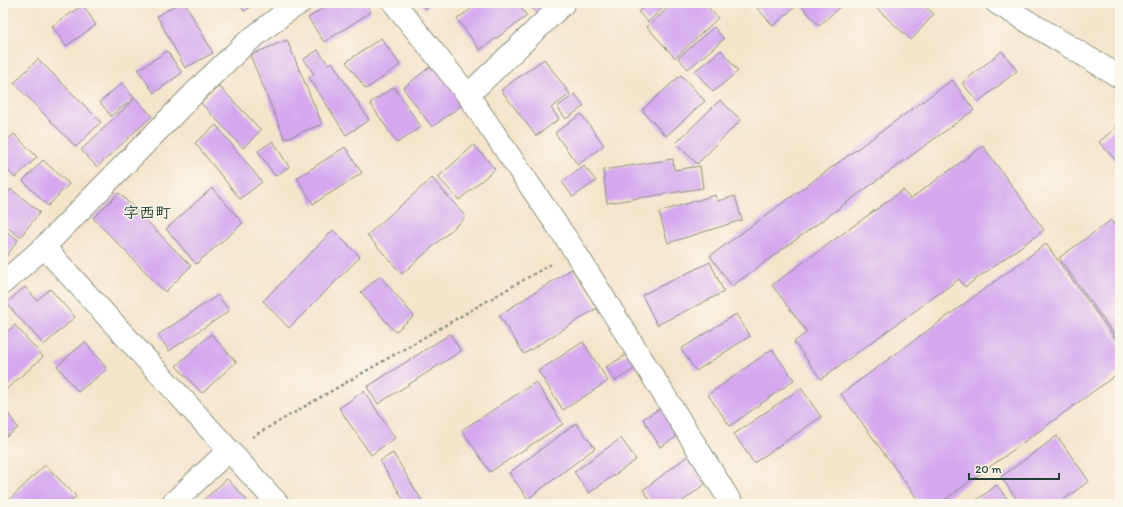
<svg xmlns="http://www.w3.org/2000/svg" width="1123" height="507" viewBox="0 0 1123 507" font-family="Itim,'Klee One',sans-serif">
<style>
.building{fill:#d5a7ef}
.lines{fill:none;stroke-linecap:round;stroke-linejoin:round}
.minor-casing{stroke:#8a907f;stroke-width:24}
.tertiary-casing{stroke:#8a907f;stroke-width:24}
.path{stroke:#8a907f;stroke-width:2.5;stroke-dasharray:3 3;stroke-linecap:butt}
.minor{stroke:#fff;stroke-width:22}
.tertiary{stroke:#fff;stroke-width:22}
.labels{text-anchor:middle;stroke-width:3;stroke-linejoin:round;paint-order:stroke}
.quarter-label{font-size:16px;font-weight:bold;fill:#1f3d34;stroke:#fbf7ec}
</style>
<rect width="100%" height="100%" fill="#fbf7ec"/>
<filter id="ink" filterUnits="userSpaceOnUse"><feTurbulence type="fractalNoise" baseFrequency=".025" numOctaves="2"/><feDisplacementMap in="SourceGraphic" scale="8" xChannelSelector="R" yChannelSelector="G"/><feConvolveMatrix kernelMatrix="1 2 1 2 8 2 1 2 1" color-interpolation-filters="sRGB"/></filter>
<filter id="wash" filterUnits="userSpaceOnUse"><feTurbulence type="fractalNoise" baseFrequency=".012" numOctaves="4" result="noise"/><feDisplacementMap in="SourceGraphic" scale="16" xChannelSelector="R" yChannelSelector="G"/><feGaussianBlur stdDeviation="0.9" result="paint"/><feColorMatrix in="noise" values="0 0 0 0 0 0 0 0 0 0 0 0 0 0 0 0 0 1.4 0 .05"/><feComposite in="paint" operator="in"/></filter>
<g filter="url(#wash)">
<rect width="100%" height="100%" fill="#f4e4ca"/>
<g id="blocks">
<path class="building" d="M 180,3 L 185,3 L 213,53 L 185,68 L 157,16 Z
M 239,3 L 258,3 L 244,11 Z
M 331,3 L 366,3 L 371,12 L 324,42 L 308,18 Z
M 419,3 L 431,3 L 426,9 Z
M 479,3 L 518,3 L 527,16 L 480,50 L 457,19 Z
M 528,3 L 551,3 L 537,14 Z
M 629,3 L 640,3 L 634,8 Z
M 648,3 L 668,3 L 648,22 L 638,12 Z
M 673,3 L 704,3 L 718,18 L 675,58 L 647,27 Z
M 753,3 L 791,3 L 795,7 L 773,26 Z
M 799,3 L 844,3 L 819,26 Z
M 871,3 L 921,3 L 934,14 L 911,40 Z
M 83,5 L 96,25 L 66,46 L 52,26 Z
M 714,27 L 724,39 L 688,69 L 678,58 Z
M 381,38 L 400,65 L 366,89 L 346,62 Z
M 287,40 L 322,124 L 285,139 L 250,55 Z
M 318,50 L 328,64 L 332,62 L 369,120 L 346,135 L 309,77 L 314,74 L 304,59 Z
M 721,50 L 738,71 L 713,92 L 695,71 Z
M 167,51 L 182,73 L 154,93 L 138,70 Z
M 1002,51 L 1017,71 L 978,102 L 962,83 Z
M 38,59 L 101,122 L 76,147 L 14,83 Z
M 544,59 L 570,94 L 551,108 L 559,119 L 536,136 L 501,90 Z
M 436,62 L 466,102 L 432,127 L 403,88 Z
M 681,75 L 705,101 L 666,136 L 642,110 Z
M 952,80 L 974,110 L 732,286 L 710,256 Z
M 122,83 L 134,98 L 111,116 L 100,102 Z
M 219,86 L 261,130 L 243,148 L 201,103 Z
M 394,87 L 421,127 L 397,143 L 370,103 Z
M 575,94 L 584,106 L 566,119 L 557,107 Z
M 135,98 L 152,116 L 97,167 L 81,150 Z
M 720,100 L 741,120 L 697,164 L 676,143 Z
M 581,114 L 604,145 L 578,165 L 555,133 Z
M 1120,124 L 1120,162 L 1118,163 L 1099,142 Z
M 216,125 L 262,182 L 240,199 L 195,143 Z
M 14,134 L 37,157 L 15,178 L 3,165 L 3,144 Z
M 273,141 L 289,167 L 275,176 L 258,151 Z
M 474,145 L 495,169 L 459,200 L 438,177 Z
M 983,146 L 1044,230 L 965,287 L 959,279 L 821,379 L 794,342 L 807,332 L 772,285 L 903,190 L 910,199 Z
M 345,147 L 362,173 L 313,204 L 297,178 Z
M 673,159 L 674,170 L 700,166 L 703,188 L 607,203 L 603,170 Z
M 43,160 L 69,184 L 48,206 L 23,181 Z
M 584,166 L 596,181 L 573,197 L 562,182 Z
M 432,178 L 466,217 L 402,274 L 367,235 Z
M 212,188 L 243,223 L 196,264 L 166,229 Z
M 11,189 L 40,212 L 20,237 L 3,224 L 3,200 Z
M 119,193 L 191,266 L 165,292 L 93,218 Z
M 715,195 L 717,201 L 735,196 L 742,220 L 668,243 L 659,212 Z
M 1111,220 L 1120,233 L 1120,342 L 1059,258 Z
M 3,229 L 18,240 L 3,261 Z
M 333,230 L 360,257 L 289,328 L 263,301 Z
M 1046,244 L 1120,345 L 1120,372 L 939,504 L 921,504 L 841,394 Z
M 710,262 L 724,292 L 657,325 L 642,295 Z
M 572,269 L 597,308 L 524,354 L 499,315 Z
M 380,276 L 414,316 L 395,332 L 361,292 Z
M 25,287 L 37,300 L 50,289 L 75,317 L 44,345 L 6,303 Z
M 218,295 L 229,311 L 169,351 L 158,335 Z
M 736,314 L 750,336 L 696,371 L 681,349 Z
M 15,325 L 43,357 L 3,392 L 3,335 Z
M 211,334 L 236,362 L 202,393 L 176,366 Z
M 450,334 L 461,351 L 378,404 L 367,387 Z
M 85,342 L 107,369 L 78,392 L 57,366 Z
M 583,342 L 608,381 L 563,410 L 538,371 Z
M 772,349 L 794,380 L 730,426 L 708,395 Z
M 631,352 L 639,366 L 615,381 L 606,367 Z
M 536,382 L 563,424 L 490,472 L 462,430 Z
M 801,388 L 821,417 L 754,463 L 734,434 Z
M 364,391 L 395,438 L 371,455 L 339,408 Z
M 3,406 L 18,428 L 3,439 Z
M 664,406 L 681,434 L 660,447 L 643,419 Z
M 576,423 L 595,448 L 528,499 L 509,473 Z
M 1057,436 L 1089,481 L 1058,504 L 1020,504 L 1001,477 Z
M 621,438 L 636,460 L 589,493 L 574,472 Z
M 393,453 L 424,504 L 406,504 L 380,461 Z
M 689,455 L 709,481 L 679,504 L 653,504 L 643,490 Z
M 45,465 L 76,496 L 68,504 L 5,504 Z
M 227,479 L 247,500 L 242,504 L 199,504 Z
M 997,485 L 1011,504 L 971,504 Z"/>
</g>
</g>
<g filter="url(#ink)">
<use href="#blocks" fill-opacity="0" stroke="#8a907f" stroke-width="1"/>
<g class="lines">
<g class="minor-casing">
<path id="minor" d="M 394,3 L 468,95 L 574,250 L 732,504
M 468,95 L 564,3
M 44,247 L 278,504
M 3,283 L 44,247 L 206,81 L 246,43 L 283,14 L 300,3
M 172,504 L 229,450"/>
</g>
<g class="tertiary-casing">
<path id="tertiary" d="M 997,3 L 1120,77"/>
</g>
<path class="path" d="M 252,437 L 551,264"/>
<use href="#minor" class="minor"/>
<use href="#tertiary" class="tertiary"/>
</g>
</g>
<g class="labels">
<g class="quarter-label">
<text x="147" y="218">字西町</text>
</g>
</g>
<rect width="1123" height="507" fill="none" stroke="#fbf7ec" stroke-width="16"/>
<path d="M969 473v6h90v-6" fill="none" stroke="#1f3d34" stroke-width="2"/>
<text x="975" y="473" font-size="12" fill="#1f3d34" stroke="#fbf7ec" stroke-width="3" paint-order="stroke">20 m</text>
</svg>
